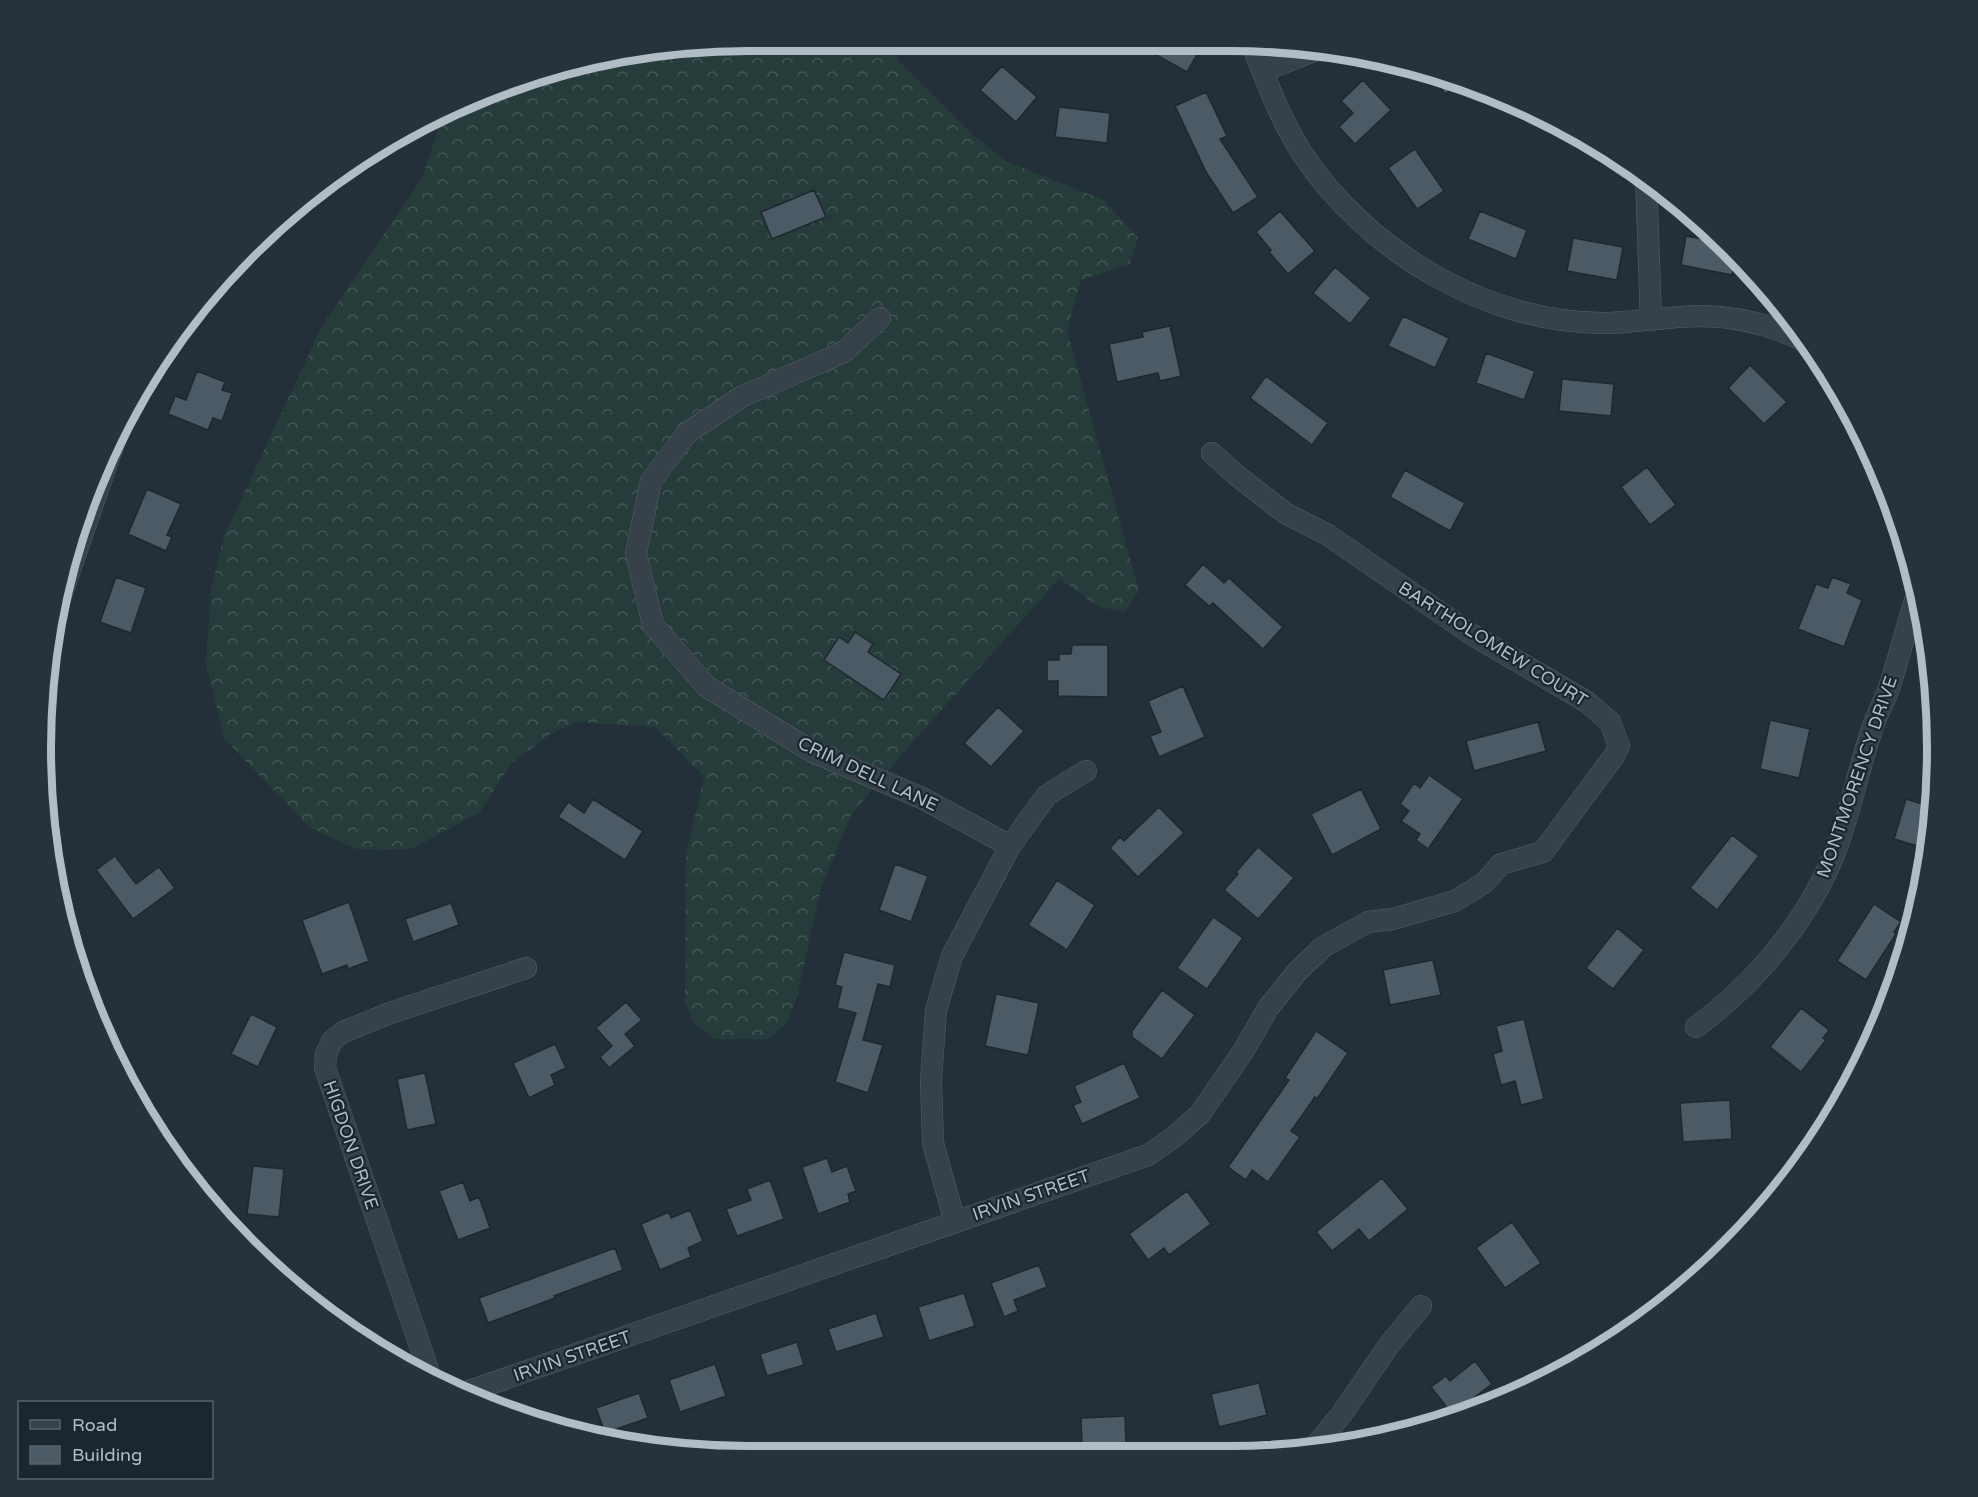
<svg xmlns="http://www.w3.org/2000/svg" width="1978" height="1497" viewBox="0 0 1978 1497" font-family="'Varela Round',sans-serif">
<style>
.forest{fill:url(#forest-crowns)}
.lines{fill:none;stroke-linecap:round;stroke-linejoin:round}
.stream{stroke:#374e5f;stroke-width:5}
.building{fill:#4c5a65;stroke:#1e2830;stroke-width:1.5}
.street-casing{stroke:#555f67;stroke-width:22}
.street{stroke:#364149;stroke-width:21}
.labels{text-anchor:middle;stroke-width:4.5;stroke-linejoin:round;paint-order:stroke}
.street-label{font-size:18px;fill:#b2bcc5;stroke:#1c262e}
.rim{fill:none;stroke:#b2bcc5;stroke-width:8}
</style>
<defs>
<pattern id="forest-crowns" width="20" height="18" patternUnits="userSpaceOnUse" patternTransform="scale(1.5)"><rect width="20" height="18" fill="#263c3b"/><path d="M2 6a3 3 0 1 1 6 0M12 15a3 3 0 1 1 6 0" fill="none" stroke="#435656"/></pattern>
</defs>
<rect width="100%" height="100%" fill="#232f39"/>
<path class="forest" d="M 748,41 L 893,41 L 898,60 L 975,136 L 1006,161 L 1104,200 L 1138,238 L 1130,264 L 1081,280 L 1067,330 L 1139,591 L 1125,612 L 1099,607 L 1059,579 L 902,754 L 852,814 L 821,888 L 797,997 L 787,1023 L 768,1039 L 715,1039 L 694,1024 L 685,1002 L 686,854 L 704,777 L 655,727 L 577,722 L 552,733 L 511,764 L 480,812 L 411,849 L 383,850 L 356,849 L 309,827 L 224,738 L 206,664 L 211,589 L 224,536 L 321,328 L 422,178 L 443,115 L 565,65 Z
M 1763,1209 L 1730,1249 L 1687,1284 L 1716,1239 Z"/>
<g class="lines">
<path class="stream" d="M 1707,1266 L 1719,1251 L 1741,1235"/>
</g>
<path class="building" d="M 1133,42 L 1204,42 L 1187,72 Z
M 1002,66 L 1037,97 L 1016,122 L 980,90 Z
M 1430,71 L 1462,83 L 1445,94 Z
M 1363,80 L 1391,110 L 1355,144 L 1339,127 L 1353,113 L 1341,101 Z
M 1206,92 L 1227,136 L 1220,139 L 1258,197 L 1233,213 L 1206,172 L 1175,106 Z
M 1059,107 L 1110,113 L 1107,143 L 1055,137 Z
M 1415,149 L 1444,191 L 1417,209 L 1388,168 Z
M 814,190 L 826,217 L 772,239 L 761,212 Z
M 1280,211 L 1315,251 L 1288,274 L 1269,252 L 1271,250 L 1256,232 Z
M 1480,211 L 1527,230 L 1516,259 L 1468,239 Z
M 1686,236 L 1725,243 L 1735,254 L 1732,275 L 1681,265 Z
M 1573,238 L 1623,247 L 1617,280 L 1567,271 Z
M 1335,267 L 1371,298 L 1350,324 L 1313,293 Z
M 1403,316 L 1449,338 L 1435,368 L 1388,346 Z
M 1170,326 L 1181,376 L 1160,381 L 1158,373 L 1117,382 L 1109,344 L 1143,337 L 1142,332 Z
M 1486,353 L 1535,371 L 1524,400 L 1476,383 Z
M 1750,365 L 1787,402 L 1764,424 L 1728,388 Z
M 197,371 L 225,382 L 222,390 L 232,393 L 222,421 L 213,418 L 208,430 L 168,414 L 175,396 L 186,400 Z
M 1266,376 L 1328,423 L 1312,445 L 1250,398 Z
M 1562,379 L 1614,384 L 1611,416 L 1559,411 Z
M 1647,467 L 1676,505 L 1650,525 L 1621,487 Z
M 1405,470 L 1465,503 L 1450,531 L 1390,497 Z
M 147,489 L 181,504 L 167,535 L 172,537 L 166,551 L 128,534 Z
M 1203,564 L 1224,583 L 1229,578 L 1283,627 L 1263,649 L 1213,603 L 1209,606 L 1185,585 Z
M 116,577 L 146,588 L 131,633 L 100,622 Z
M 1832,577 L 1851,584 L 1847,593 L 1862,600 L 1844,647 L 1798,629 L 1816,584 L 1828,588 Z
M 855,632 L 873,644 L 868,652 L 901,674 L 884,700 L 824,660 L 839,637 L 848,643 Z
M 1072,645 L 1108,645 L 1108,697 L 1058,696 L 1058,681 L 1047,681 L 1047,660 L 1059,660 L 1059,654 L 1071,654 Z
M 1183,686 L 1205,737 L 1159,757 L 1150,736 L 1161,732 L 1148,701 Z
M 998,707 L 1024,731 L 991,767 L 964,743 Z
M 1770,720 L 1810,729 L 1799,778 L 1760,769 Z
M 1538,722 L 1546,751 L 1474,771 L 1466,741 Z
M 1429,775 L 1463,799 L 1428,849 L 1416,840 L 1420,834 L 1401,821 L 1409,811 L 1400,804 L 1414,783 L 1420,788 Z
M 1361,789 L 1381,829 L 1332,855 L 1311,814 Z
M 593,799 L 643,831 L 625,860 L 558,817 L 568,802 L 584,813 Z
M 1906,799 L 1932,807 L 1928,849 L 1894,839 Z
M 1159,807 L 1184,833 L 1138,877 L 1110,848 L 1120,837 L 1124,841 Z
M 1732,835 L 1759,856 L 1717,910 L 1690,888 Z
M 1258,847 L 1294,878 L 1258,919 L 1224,890 L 1238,874 L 1236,872 Z
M 115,856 L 136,884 L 159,867 L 175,888 L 133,919 L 96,870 Z
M 895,864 L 928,876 L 911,922 L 879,910 Z
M 1057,880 L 1095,905 L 1067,950 L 1028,925 Z
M 349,902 L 369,961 L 348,969 L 347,965 L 322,974 L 302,920 Z
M 451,903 L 459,925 L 413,942 L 405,919 Z
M 1874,904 L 1901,922 L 1894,932 L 1896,934 L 1866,980 L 1837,961 Z
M 1213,917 L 1243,938 L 1207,989 L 1177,968 Z
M 1617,928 L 1644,950 L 1613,989 L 1586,968 Z
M 844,952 L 895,965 L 890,987 L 878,984 L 863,1040 L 883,1045 L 868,1093 L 835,1082 L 856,1013 L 837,1008 L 842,987 L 835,985 Z
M 1433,960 L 1441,995 L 1390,1005 L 1383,970 Z
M 1162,990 L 1195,1015 L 1162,1059 L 1132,1037 L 1132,1031 Z
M 996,994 L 1039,1003 L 1028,1055 L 985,1046 Z
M 626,1002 L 642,1020 L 625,1034 L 635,1046 L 609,1068 L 600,1057 L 612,1046 L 596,1028 Z
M 1801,1008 L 1829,1030 L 1823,1038 L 1826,1040 L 1801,1072 L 1770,1047 Z
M 251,1014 L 277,1027 L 258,1067 L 231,1054 Z
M 1524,1019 L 1544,1099 L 1521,1105 L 1515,1081 L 1501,1085 L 1493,1054 L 1502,1051 L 1496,1026 Z
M 1316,1031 L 1348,1053 L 1317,1099 L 1315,1097 L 1291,1131 L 1300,1137 L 1268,1182 L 1252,1170 L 1246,1180 L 1228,1167 L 1289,1080 L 1285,1078 Z
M 555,1044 L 566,1068 L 551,1075 L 555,1085 L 529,1098 L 513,1063 Z
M 1124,1063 L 1140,1098 L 1082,1124 L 1073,1105 L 1081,1102 L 1074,1086 Z
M 425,1073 L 436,1124 L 407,1130 L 397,1079 Z
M 1730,1100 L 1732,1139 L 1683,1142 L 1680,1103 Z
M 827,1158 L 832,1172 L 847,1166 L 856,1191 L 848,1194 L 850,1202 L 818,1214 L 802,1167 Z
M 253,1166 L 284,1169 L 279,1217 L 247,1214 Z
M 1382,1178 L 1408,1209 L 1369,1241 L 1359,1229 L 1332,1251 L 1316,1232 Z
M 770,1180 L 784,1219 L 737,1236 L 726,1209 L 751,1200 L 747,1189 Z
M 463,1182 L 470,1201 L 479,1197 L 490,1228 L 458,1240 L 439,1191 Z
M 1187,1191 L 1211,1224 L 1169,1255 L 1164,1248 L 1148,1260 L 1129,1234 Z
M 690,1210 L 703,1241 L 688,1248 L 691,1257 L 660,1270 L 641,1224 L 669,1212 L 671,1218 Z
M 1512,1222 L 1541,1263 L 1505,1288 L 1476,1248 Z
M 615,1248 L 623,1270 L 554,1296 L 555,1298 L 488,1323 L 479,1298 Z
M 1039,1265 L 1047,1287 L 1014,1300 L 1018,1311 L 1004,1317 L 991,1283 Z
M 964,1293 L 975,1326 L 929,1341 L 918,1307 Z
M 876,1313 L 884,1337 L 836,1352 L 828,1329 Z
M 797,1342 L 804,1365 L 767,1376 L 760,1354 Z
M 1475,1361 L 1492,1384 L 1452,1414 L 1431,1387 L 1446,1376 L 1450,1381 Z
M 715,1364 L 726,1396 L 680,1412 L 669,1380 Z
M 1259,1383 L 1267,1415 L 1219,1427 L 1211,1394 Z
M 639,1393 L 648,1418 L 605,1433 L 596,1408 Z
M 1125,1416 L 1126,1443 L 1082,1444 L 1081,1418 Z"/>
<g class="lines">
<g class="street-casing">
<path id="street" d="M 1251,42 C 1266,80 1280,119 1302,153 C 1366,251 1489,325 1608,323 C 1640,322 1672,316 1703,316 C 1740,317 1776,326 1808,343
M 1263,71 L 1319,49
M 1646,178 L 1651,320
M 880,318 L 844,352 L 741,397 L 687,433 L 651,481 L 636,553 L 653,625 L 707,687 L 813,752 L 922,798 L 1010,846
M 54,616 L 122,420
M 1696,1027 C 1757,982 1810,918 1837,847 C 1851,808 1859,768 1872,729 C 1876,716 1883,704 1888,691 C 1899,658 1907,624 1918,591
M 955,1222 L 933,1143 L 931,1080 L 936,1010 L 952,956 L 1010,846 L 1047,795 L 1086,771
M 431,1378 L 325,1068 L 326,1054 L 332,1041 L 343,1032 L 390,1013 L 526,968
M 464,1393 L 1148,1155 L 1174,1137 L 1200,1114 L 1244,1050 L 1268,1008 L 1297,972 L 1323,947 L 1368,922 L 1393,919 L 1455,901 L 1484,883 L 1501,864 L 1543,852 L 1614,756 L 1619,746 L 1610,722 L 1587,702 L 1471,634 L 1328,535 L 1285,513 L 1235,474 L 1212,453
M 1312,1450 L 1341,1415 L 1389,1345 L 1421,1306"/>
</g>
<use href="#street" class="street"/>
</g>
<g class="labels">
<g class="street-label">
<text transform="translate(1493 644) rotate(32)" y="6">BARTHOLOMEW COURT</text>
<text transform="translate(868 774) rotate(25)" y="6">CRIM DELL LANE</text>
<text transform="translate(1857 777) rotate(-71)" y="6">MONTMORENCY DRIVE</text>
<text transform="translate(351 1145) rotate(71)" y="6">HIGDON DRIVE</text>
<text transform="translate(1031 1195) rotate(-19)" y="6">IRVIN STREET</text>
<text transform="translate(572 1356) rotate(-19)" y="6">IRVIN STREET</text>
</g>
</g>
<path d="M0 0H1978V1497H0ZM748 51H1230A697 697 0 0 1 1927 748V749A697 697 0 0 1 1230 1446H748A697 697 0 0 1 51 749V748A697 697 0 0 1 748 51Z" fill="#28323a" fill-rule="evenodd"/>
<path class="rim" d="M748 51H1230A697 697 0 0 1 1927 748V749A697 697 0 0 1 1230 1446H748A697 697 0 0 1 51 749V748A697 697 0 0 1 748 51Z"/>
<rect x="18" y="1401" width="195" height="78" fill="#1c262e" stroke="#58626a" stroke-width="1.5"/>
<rect x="30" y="1420" width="30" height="9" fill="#364149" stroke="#58626a" stroke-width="1.5"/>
<text x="72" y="1431" font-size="18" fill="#b2bcc5">Road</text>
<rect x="30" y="1446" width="30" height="18" fill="#4c5a65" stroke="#58626a" stroke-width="1.5"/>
<text x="72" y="1461" font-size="18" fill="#b2bcc5">Building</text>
</svg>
